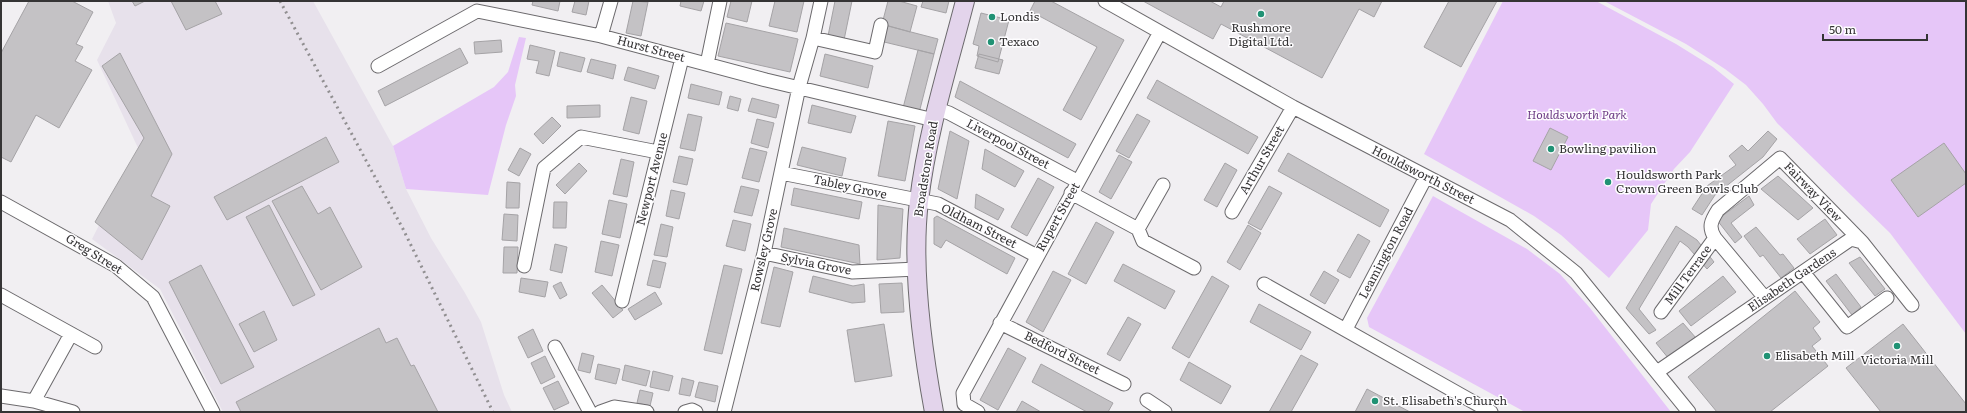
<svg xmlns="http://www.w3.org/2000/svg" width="1967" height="413" viewBox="0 0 1967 413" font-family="Literata,serif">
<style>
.built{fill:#e7e1eb}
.green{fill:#e6c6f8}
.building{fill:#c4c2c5;stroke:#a5a3a6}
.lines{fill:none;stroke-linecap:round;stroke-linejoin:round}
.street-casing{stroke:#6c6a6d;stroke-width:15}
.secondary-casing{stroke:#6c6a6d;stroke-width:20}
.street{stroke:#fff;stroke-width:13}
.secondary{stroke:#e3d4eb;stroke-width:18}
.rail{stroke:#918f91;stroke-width:3;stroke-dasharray:2 4;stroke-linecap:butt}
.poi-dot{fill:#209274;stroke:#fefdff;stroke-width:1.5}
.labels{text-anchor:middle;stroke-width:3;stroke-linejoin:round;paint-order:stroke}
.poi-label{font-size:12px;fill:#353435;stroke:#fefdff;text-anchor:start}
.street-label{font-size:12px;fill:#353435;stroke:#fefdff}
.park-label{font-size:12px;font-style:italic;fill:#6d3b85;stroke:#fefdff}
</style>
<rect width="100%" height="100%" fill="#f1eff2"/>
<path class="built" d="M 108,1 L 313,1 L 393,146 L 406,189 L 431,238 L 465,293 L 481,322 L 504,395 L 512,412 L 223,412 L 160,289 L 92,239 L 138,148 L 97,60 L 116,23 Z"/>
<path class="green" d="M 1503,1 L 1596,1 L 1676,44 L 1713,67 L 1734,84 L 1690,152 L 1674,169 L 1651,204 L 1648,230 L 1609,278 L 1561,235 L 1534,216 L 1424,154 Z
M 1604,1 L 1966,1 L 1966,334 L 1890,233 L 1777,123 L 1763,104 L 1746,85 L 1725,69 L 1686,44 Z
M 519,37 L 526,38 L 515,85 L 516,96 L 506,125 L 488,195 L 406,189 L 393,146 L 494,87 L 508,72 Z
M 1433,196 L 1527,249 L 1560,274 L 1590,308 L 1671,412 L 1525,412 L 1369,327 L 1367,318 Z"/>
<path class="building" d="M 29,1 L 72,1 L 93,12 L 76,44 L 83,47 L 75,61 L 92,70 L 59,128 L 36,115 L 11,162 L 1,157 L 1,53 Z
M 132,1 L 145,1 L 135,6 Z
M 171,1 L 215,1 L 222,14 L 186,30 Z
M 533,1 L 560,1 L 558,11 L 532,5 Z
M 575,1 L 589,1 L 586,15 L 572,12 Z
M 633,1 L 648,2 L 641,36 L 626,33 Z
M 681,1 L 704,1 L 701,11 L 680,6 Z
M 731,1 L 752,1 L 747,22 L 727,17 Z
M 775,1 L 804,1 L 797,32 L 769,26 Z
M 835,1 L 852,1 L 844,40 L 828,36 Z
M 888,1 L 899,1 L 917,6 L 910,32 L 882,24 Z
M 923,1 L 949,1 L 946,13 L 921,7 Z
M 1035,1 L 1051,1 L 1124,40 L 1081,120 L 1063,110 L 1097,47 L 1030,11 Z
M 1143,1 L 1210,1 L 1221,7 L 1224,1 L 1382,1 L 1374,17 L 1359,9 L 1322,78 L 1221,24 L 1213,39 Z
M 1449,1 L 1497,1 L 1461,67 L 1424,47 Z
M 981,13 L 1009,20 L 998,62 L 977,56 L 979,46 L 973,44 Z
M 726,23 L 798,39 L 790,72 L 718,56 Z
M 884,25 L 938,39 L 934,54 L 880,41 Z
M 501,40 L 502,52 L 475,54 L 474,42 Z
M 530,45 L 555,51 L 549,76 L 536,73 L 539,61 L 527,59 Z
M 460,48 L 468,63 L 385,106 L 378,91 Z
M 918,50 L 934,54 L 919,113 L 903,108 Z
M 560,52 L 585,58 L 581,72 L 557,66 Z
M 120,53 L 172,154 L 151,196 L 170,206 L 142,260 L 95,222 L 144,138 L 102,66 Z
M 825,54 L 873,66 L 868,88 L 820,76 Z
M 979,54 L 1003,60 L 999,74 L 975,68 Z
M 591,59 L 616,65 L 613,79 L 587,72 Z
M 628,67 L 659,76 L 655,89 L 624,80 Z
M 1157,80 L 1258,137 L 1248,154 L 1147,98 Z
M 960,81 L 1076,144 L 1068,158 L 955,97 Z
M 691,84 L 722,92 L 719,105 L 688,98 Z
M 730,96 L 741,99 L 738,111 L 727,108 Z
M 631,97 L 647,101 L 639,134 L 623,130 Z
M 752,98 L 779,105 L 776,118 L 748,111 Z
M 600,105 L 600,117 L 567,118 L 567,106 Z
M 812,105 L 856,116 L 851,133 L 808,123 Z
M 688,114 L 702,117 L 695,151 L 680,148 Z
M 1137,114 L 1150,121 L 1129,158 L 1116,151 Z
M 552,117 L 561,126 L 543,144 L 534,134 Z
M 757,119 L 774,123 L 768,148 L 751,143 Z
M 888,121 L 915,126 L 905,181 L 878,176 Z
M 1550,128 L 1568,137 L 1551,170 L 1533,161 Z
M 950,131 L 969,141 L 957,199 L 938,189 Z
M 1768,131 L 1777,139 L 1763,157 L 1715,195 L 1702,215 L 1692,209 L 1707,186 L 1736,165 L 1729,156 L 1742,145 L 1748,151 Z
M 326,137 L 339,162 L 227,220 L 214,197 Z
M 1944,143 L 1966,174 L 1966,183 L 1918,217 L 1891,180 Z
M 802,147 L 846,158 L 842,176 L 797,165 Z
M 520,148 L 531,154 L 519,176 L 508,170 Z
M 750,148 L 767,152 L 759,182 L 742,178 Z
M 985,149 L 1024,171 L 1015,187 L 982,169 Z
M 1288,153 L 1389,210 L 1380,227 L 1278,171 Z
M 1119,155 L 1132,162 L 1111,199 L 1099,192 Z
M 679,156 L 693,159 L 687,185 L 673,182 Z
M 621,159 L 634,162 L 627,197 L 613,194 Z
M 579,163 L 587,171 L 565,194 L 556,185 Z
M 1225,163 L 1237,170 L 1217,207 L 1204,200 Z
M 1778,176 L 1813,208 L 1798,220 L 1761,189 Z
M 1038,178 L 1054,187 L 1027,236 L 1011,227 Z
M 507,182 L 520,183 L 519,208 L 506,208 Z
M 302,186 L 318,214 L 330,207 L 362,267 L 321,290 L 272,201 Z
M 741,186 L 759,190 L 752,216 L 734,212 Z
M 1269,186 L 1282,193 L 1261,230 L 1248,223 Z
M 794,188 L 862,202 L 859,219 L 791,205 Z
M 671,190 L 685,193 L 679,219 L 666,216 Z
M 976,194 L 1004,209 L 998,220 L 975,208 Z
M 1749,196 L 1754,205 L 1731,223 L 1742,237 L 1735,243 L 1717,220 Z
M 609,200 L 627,204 L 620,238 L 602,234 Z
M 554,202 L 567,202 L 566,228 L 553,228 Z
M 269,205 L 315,295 L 293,306 L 246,217 Z
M 878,205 L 903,209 L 900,258 L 877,260 Z
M 504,214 L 518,215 L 517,241 L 502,240 Z
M 937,216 L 1015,258 L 1007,274 L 946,240 L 941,248 L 934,244 L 934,218 Z
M 1825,219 L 1837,235 L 1810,254 L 1797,239 Z
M 733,220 L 751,224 L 745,251 L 726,246 Z
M 1096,222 L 1114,232 L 1086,284 L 1068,274 Z
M 661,224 L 673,227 L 667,257 L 654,255 Z
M 1248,225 L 1261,233 L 1240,270 L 1227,262 Z
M 1676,226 L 1697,240 L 1714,262 L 1707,269 L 1688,247 L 1680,241 L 1639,309 L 1656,330 L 1649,334 L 1626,308 Z
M 1756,227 L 1780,255 L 1783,254 L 1794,268 L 1781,278 L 1763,255 L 1760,257 L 1744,236 Z
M 784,228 L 859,245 L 860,264 L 781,247 Z
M 1358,234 L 1370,241 L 1350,278 L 1337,271 Z
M 601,241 L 619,245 L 612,276 L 595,272 Z
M 555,244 L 567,247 L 562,273 L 550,270 Z
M 504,247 L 518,247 L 517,273 L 503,273 Z
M 1860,257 L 1885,289 L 1875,296 L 1849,263 Z
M 653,260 L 666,263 L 660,288 L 647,285 Z
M 1123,264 L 1175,291 L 1165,309 L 1114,281 Z
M 201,265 L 254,367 L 221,384 L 169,282 Z
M 724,265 L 742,269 L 722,354 L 704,350 Z
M 774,267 L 793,272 L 780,327 L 761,323 Z
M 1053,271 L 1071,280 L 1043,332 L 1026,322 Z
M 1324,271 L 1339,280 L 1325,304 L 1310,295 Z
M 1836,274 L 1861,307 L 1852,315 L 1826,281 Z
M 813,276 L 853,286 L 864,284 L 865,302 L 852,303 L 809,292 Z
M 1212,276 L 1229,286 L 1189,358 L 1172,348 Z
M 1723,276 L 1736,292 L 1691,326 L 1679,311 Z
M 521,278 L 548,282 L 545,297 L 519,292 Z
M 561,282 L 567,295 L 560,299 L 553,286 Z
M 902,283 L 904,312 L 881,313 L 879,284 Z
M 602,285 L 623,310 L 613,318 L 592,293 Z
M 1795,291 L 1820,322 L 1813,328 L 1821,339 L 1812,346 L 1828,366 L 1770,412 L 1717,412 L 1688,377 Z
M 655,292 L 662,304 L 635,320 L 628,309 Z
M 1259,304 L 1311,332 L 1301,350 L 1250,322 Z
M 264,311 L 277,340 L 254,352 L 239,324 Z
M 1128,317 L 1141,324 L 1120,361 L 1107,354 Z
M 1683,323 L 1696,338 L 1669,359 L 1656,343 Z
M 884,324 L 892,376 L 855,382 L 847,330 Z
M 1903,324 L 1966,404 L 1966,412 L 1881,412 L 1846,368 Z
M 379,328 L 386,343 L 397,338 L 411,366 L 414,365 L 438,412 L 241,412 L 236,402 Z
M 533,329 L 543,351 L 528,358 L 518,337 Z
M 1008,348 L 1026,358 L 998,410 L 980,400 Z
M 582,353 L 594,356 L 590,373 L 578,370 Z
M 1301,355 L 1318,364 L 1291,412 L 1269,412 Z
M 545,356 L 555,377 L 541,384 L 531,363 Z
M 1189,362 L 1231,386 L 1221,404 L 1180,380 Z
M 598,364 L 620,369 L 616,384 L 595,379 Z
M 1041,364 L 1113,403 L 1108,412 L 1087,412 L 1032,382 Z
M 625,365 L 650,371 L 646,386 L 622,380 Z
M 653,371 L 673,376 L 669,391 L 650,387 Z
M 682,378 L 694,381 L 690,396 L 679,394 Z
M 558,381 L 569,403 L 554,410 L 543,388 Z
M 699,382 L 718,386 L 715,402 L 695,397 Z
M 1367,389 L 1410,412 L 1355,412 Z
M 640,390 L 653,393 L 650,406 L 637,403 Z
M 1022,401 L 1041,412 L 1016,412 Z"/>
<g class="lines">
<g class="street-casing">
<path id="street" d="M 1105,1 L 1293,107 L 1510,220 L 1576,273 L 1689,412
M 601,36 L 611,1
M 813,38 L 875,52 L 881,25
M 707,64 L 720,1
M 378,66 L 477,11 L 601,36 L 766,80 L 934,120
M 937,109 L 949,113 L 1077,181
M 781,173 L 938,204 L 1037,256
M 1071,193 L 1138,229 L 1143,241 L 1194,268
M 1,202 L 116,266 L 153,297 L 213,412
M 1232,212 L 1293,107
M 1138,229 L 1163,185
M 764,253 L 852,272 L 917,269
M 524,266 L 544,168 L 581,137 L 658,152
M 1803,272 L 1847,327 L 1887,298
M 1264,284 L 1491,412
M 1,295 L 95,347
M 1765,298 L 1715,238 C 1708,227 1711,221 1718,210 L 1780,158 L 1862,242
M 622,301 L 682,58
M 1661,312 L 1715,238
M 1000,323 L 1124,384
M 1346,329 L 1426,177
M 555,347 L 590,412
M 1657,372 L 1851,239 L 1862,242 L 1912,305
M 1,396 L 34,401 L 73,412
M 1147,400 L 1165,412
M 34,401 L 71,334
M 600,412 L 614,407 L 647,412
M 685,412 L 692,410 L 696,412
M 724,412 L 764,253 L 799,87 L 813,38 L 821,1
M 978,412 L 964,404 L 963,393 L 1160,32"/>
</g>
<g class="secondary-casing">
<path id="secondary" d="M 934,412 C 922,347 911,267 919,201 C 927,133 948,67 965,1"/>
</g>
<use href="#street" class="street"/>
<use href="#secondary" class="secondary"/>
<path class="rail" d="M 280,1 L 403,229 L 493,412"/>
</g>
<g class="poi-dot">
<circle cx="1261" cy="14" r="4"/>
<circle cx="992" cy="17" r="4"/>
<circle cx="991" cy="42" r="4"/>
<circle cx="1551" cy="149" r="4"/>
<circle cx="1608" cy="182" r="4"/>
<circle cx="1897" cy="346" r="4"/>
<circle cx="1767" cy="356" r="4"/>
<circle cx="1375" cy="401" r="4"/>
</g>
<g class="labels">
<g class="poi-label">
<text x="1000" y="21">Londis</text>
<text x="1261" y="32" text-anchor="middle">Rushmore<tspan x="1261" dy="14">Digital Ltd.</tspan></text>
<text x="999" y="46">Texaco</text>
<text x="1559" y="153">Bowling pavilion</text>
<text x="1616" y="179">Houldsworth Park<tspan x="1616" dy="14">Crown Green Bowls Club</tspan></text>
<text x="1775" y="360">Elisabeth Mill</text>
<text x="1897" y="364" text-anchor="middle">Victoria Mill</text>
<text x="1383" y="405">St. Elisabeth's Church</text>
</g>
<g class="street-label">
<text transform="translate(651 49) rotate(15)" y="4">Hurst Street</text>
<text transform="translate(1008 144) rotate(28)" y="4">Liverpool Street</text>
<text transform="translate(1262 160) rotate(-60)" y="4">Arthur Street</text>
<text transform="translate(926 169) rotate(-81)" y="4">Broadstone Road</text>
<text transform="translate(1423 175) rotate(27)" y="4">Houldsworth Street</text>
<text transform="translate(652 179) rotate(-76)" y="4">Newport Avenue</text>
<text transform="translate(850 187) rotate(12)" y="4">Tabley Grove</text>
<text transform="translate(1813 192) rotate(46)" y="4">Fairway View</text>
<text transform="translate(1058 217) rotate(-61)" y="4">Rupert Street</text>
<text transform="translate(979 226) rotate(27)" y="4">Oldham Street</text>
<text transform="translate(764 250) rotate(-77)" y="4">Rowsley Grove</text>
<text transform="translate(1386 253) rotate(-62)" y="4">Leamington Road</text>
<text transform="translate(94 254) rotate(32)" y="4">Greg Street</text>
<text transform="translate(816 264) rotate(11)" y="4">Sylvia Grove</text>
<text transform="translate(1688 275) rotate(-54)" y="4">Mill Terrace</text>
<text transform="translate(1792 280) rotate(-34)" y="4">Elisabeth Gardens</text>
<text transform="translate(1062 353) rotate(26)" y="4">Bedford Street</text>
</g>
<g class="park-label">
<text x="1577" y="119">Houldsworth Park</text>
</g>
</g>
<rect width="1967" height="413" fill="none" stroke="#353435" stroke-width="4"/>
<path d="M1823 34v6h104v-6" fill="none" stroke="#353435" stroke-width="2"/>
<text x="1829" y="34" font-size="12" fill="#353435" stroke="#fefdff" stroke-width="3" paint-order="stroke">50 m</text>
</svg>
